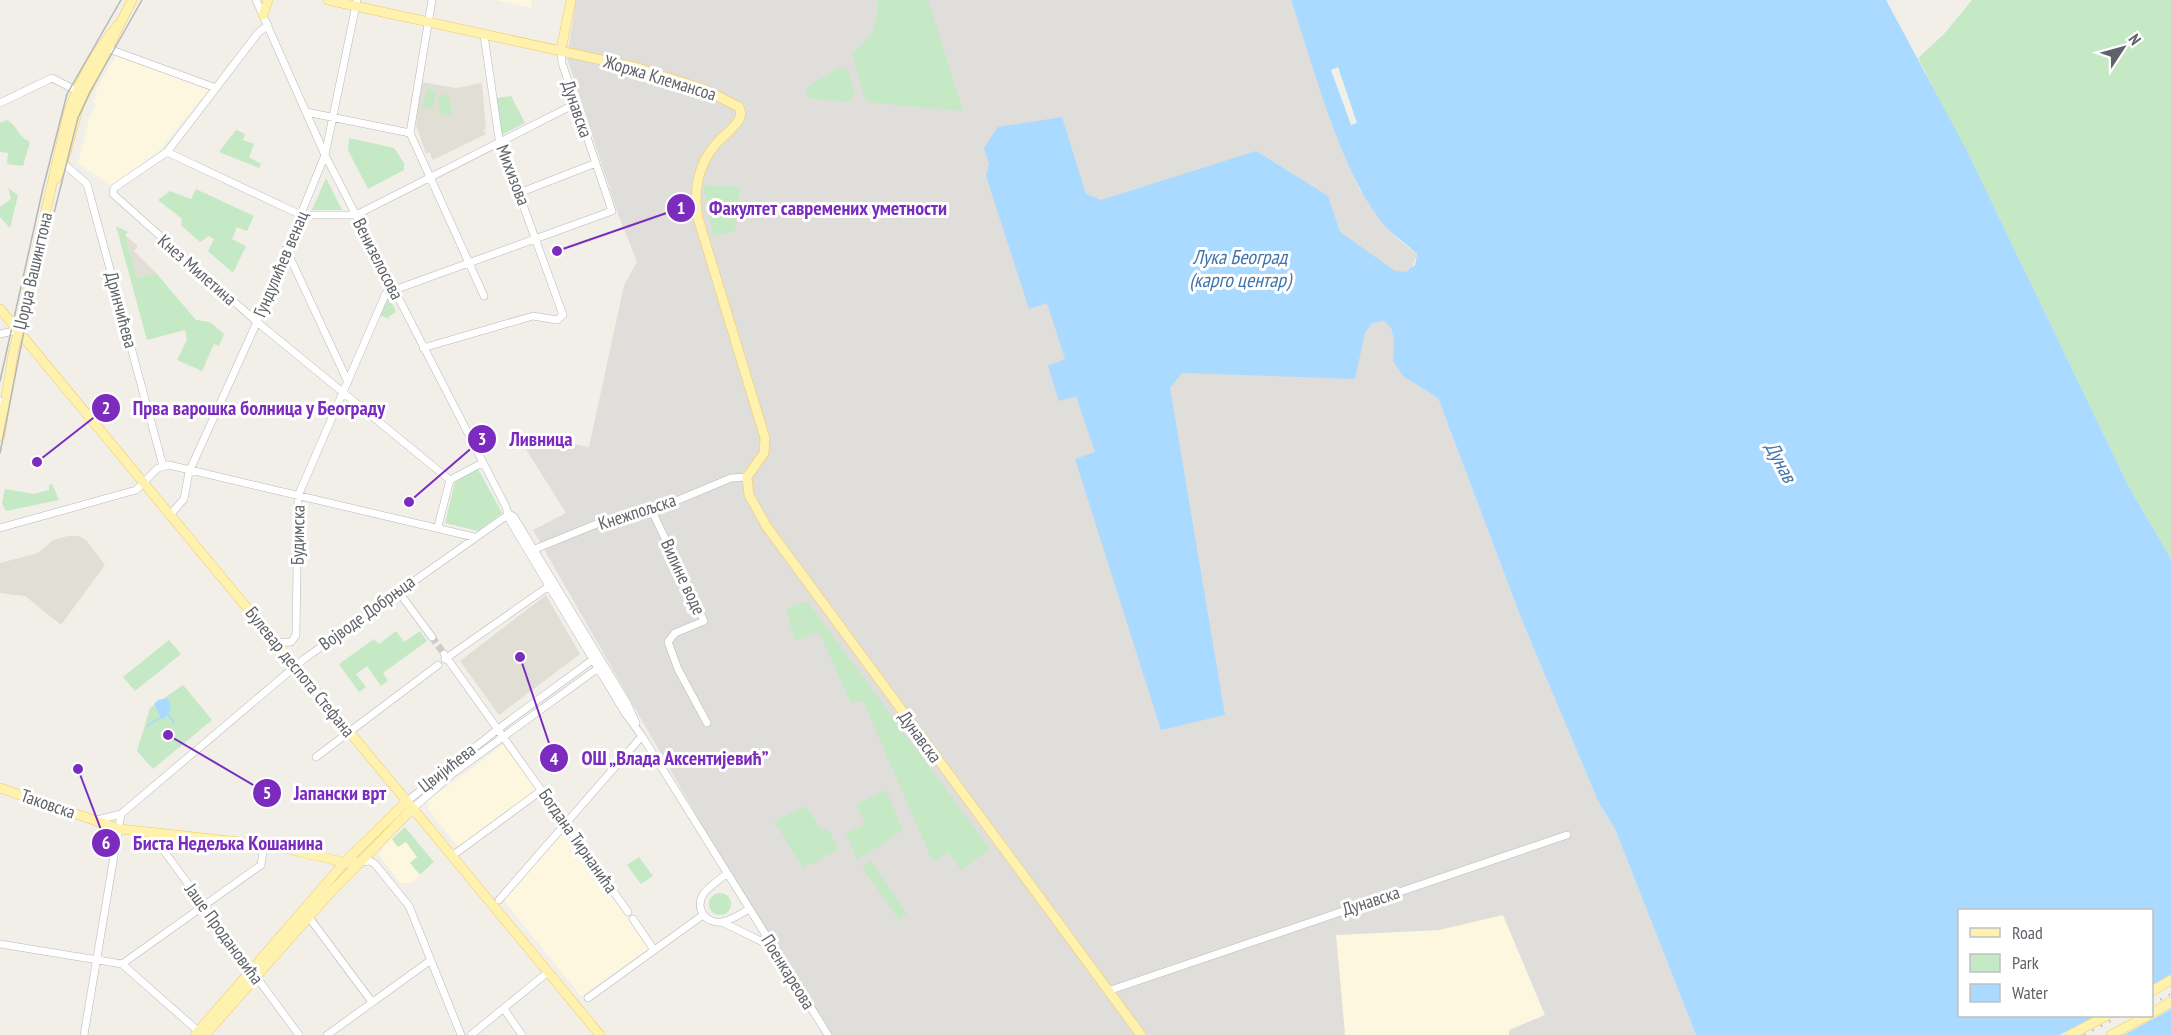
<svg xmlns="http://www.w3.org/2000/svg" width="2171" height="1035" viewBox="0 0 2171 1035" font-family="'PT Sans Narrow',sans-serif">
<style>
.commercial{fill:#fef7e0}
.industrial{fill:#e0deda}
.education{fill:#e1ded6}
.green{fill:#c5e8c5}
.water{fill:#aadaff;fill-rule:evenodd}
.pier{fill:#f1efe8}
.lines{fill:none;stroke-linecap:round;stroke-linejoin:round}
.stream{stroke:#aadaff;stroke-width:2}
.minor-tunnel{stroke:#ccccc8;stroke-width:7;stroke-dasharray:7 3.5;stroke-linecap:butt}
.minor-casing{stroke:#b5b8bc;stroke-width:8}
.major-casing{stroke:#f2c960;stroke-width:10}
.minor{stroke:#fff;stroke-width:7}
.major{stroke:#fff2af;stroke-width:9}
.tram{stroke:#b6b7b8;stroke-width:1.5}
.rail{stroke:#b6b7b8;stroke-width:2;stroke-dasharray:1.5 8;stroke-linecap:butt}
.labels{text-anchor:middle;stroke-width:6;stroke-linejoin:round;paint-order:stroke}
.street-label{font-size:18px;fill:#5f6368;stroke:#fff}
.water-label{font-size:20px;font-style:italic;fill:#4174aa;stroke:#fff}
.leader{fill:none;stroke:#7b2cbf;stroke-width:2}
.callout-dot{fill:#7b2cbf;stroke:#fff;stroke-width:2}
.mark-label{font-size:18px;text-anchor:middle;font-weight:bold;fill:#fff}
.callout-label{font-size:20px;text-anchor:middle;font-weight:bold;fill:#7b2cbf;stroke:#fff;stroke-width:6;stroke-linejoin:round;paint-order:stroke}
</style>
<rect width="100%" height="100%" fill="#f1efe8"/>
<path class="commercial" d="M 496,0 L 532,0 L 531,8 Z
M 116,55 L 208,90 L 161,149 L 112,187 L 78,163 L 90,115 L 97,104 L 93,101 L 97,93 L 95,91 Z
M 504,744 L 538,790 L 459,848 L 428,809 L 428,801 Z
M 405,826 L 434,863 L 412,883 L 400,883 L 379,855 L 383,846 Z
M 564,831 L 649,948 L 581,996 L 504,901 Z
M 1503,915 L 1545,1015 L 1509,1030 L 1509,1035 L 1345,1035 L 1336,935 L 1439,930 Z"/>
<path class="industrial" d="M 576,0 L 1291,0 L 1341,146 L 1359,188 L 1393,235 L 1417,254 L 1391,328 L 1394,340 L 1393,361 L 1404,376 L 1438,398 L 1523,623 L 1598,801 L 1615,829 L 1696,1035 L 1509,1035 L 1509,1030 L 1545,1015 L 1503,915 L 1439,930 L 1336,935 L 1345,1035 L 832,1035 L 731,876 L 533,530 L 566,513 L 517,435 L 589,447 L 624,285 L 637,262 L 618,214 L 567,58 Z"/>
<path class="education" d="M 421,82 L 456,88 L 482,83 L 486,129 L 483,130 L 486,134 L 433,160 L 429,152 L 426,154 L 416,125 Z
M 125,235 L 138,246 L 134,251 L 156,273 L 137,278 Z
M 68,536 L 79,536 L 86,540 L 105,565 L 61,625 L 25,596 L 0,593 L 0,563 L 38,553 L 53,540 Z
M 546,595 L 580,654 L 499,715 L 460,661 Z"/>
<path class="green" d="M 878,0 L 928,0 L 963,111 L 866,102 L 852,54 C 874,35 876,28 878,0 Z
M 1972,0 L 2171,0 L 2171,559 L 2128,485 L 1994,207 L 1918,58 L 1944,34 Z
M 840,67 L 848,70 L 855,91 L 850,102 L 809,98 L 806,93 L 808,87 Z
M 426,89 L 436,91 L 433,108 L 423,107 Z
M 449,94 L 452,114 L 441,116 L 438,96 Z
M 511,96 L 525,123 L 501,135 L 496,98 Z
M 7,120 C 18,126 18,137 30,142 L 23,166 L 7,164 L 8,153 L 0,152 L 0,123 Z
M 236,130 L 245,134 L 243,140 L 254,144 L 249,157 L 261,164 L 259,168 L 219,152 Z
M 349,138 L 394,148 L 404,163 L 404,170 L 368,189 L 348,150 Z
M 326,178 L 342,210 L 312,210 Z
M 703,185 L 740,187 L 735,231 L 713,236 Z
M 8,188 L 18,195 L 10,228 L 0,217 L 0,207 L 11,199 Z
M 196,189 L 254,216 L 247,231 L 237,227 L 232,239 L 246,246 L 233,273 L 208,251 L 214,239 L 209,236 L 200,242 L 181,225 L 182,219 L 158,200 L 170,191 L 191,199 Z
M 116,226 L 128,232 L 125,235 L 137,278 L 156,273 L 196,320 L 210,322 L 224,334 L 219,346 L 214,344 L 202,371 L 177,360 L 187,340 L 185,330 L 147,340 Z
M 389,297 L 396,312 L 388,317 L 389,319 L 380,315 Z
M 478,469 L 502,513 L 478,531 L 445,523 L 455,482 Z
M 52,484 L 59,500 L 6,511 L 2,503 L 5,489 L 34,494 L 49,490 L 49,485 Z
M 807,601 L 990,849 L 961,870 L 948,852 L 933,862 L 863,701 L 851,703 L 819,632 L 795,641 L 786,609 Z
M 396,631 L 404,642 L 420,631 L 427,641 L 383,673 L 388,681 L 381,686 L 367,666 L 356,674 L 366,687 L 359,692 L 339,664 L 374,639 L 379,644 Z
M 169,640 L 181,654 L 135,691 L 123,677 Z
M 183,685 L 212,720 L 153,769 L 137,751 L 150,708 Z
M 886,790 L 903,830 L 857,860 L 846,833 L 865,824 L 857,804 Z
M 806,806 L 822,831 L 828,828 L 838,850 L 803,868 L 774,821 Z
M 405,827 L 434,862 L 420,875 L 410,863 L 417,857 L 406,842 L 398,847 L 392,839 Z
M 639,857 L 653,876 L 641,884 L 627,865 Z
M 871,861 L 907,914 L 899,920 L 862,867 Z
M709 904a11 11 0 1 1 22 0a11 11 0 1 1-22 0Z"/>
<path class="water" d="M 1291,0 L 1886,0 L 1967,151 L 2128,485 L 2171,559 L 2171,1035 L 1696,1035 L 1615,829 L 1598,801 L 1523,623 L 1438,398 L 1403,376 L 1393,361 L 1394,340 L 1391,328 L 1384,321 L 1372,323 L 1365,333 L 1355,379 L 1182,373 L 1170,388 L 1225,715 L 1161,730 L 1075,459 L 1095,452 L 1076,396 L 1059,401 L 1048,366 L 1065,359 L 1047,303 L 1029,309 L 986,176 L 989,164 L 984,148 L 998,127 L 1062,117 L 1086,194 L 1101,200 L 1256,151 L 1328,196 L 1340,232 L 1395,271 L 1406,272 L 1415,265 L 1417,254 C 1405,242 1390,234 1380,220 C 1338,164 1314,68 1291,0 ZM 1960,910 L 2152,910 L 2152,1016 L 1960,1016 Z
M 168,698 L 171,711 L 162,720 L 154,704 L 158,700 Z"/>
<path class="pier" d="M 1338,67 L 1357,123 L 1351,125 L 1331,70 Z
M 2171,974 L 2171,1009 L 2124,1035 L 2059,1035 L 2095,1016 L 2152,1016 L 2152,985 Z"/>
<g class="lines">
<path class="stream" d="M 167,713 L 174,722
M 147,726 L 161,717"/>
<path class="minor-tunnel" d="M 432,637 L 444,654"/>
<g class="minor-casing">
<path id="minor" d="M 256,0 L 325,155 L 506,507 L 509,519 L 625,713 L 642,736 L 828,1035
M 432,0 L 410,133 L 484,296
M 268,25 L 258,33 L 167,152 L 114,188 L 113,194 L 257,322 L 450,480
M 109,49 L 216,88
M 0,103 L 52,78 L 81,93
M 306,112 L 410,133
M 167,152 L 301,215 L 356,215 L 575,104
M 63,163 L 87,184 L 163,466
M 519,193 L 596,163
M 286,249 L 348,382
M 0,334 L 18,330
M 423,348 L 533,316 L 557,320 L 563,315 L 499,139 L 484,35
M 0,401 L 1,402
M 652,511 L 704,621 L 675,633 L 668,642 L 678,669 L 707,723
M 509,514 L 514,517 L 627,703 L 636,723
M 170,515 L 184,499 L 189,472 L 257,322 L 325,155 L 357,0
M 438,526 L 450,480 L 482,463
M 0,528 L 136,490 L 158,468 L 169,465 L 474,537
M 530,551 L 599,523 L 652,511 L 731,478 L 747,477
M 398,591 L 432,637
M 275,643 L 291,642 L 296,635 L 298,496 L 386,293 L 612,211 L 562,63 L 561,50
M 444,654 L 628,912
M 445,659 L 552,584
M 316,757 L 438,665
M 406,802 L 498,729 L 595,658
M 412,809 L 452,774 L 601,666
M 97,820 L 121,814 L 304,659 L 509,514
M 150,832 L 299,1035
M 452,856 L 542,790
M 361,862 L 370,861 L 375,864 L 409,906 L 461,1035
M 726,874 C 719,880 710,886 704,893 C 694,908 705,924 722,922 C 732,920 741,914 749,909
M 499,900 L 642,736
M 308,916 L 372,1002
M 633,919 L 654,950
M 722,922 L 773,947
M 0,944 L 122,964 L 198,1031
M 122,964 L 261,865 L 264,845
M 1108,991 L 1567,835
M 588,998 L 703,915
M 504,1009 L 522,1035
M 84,1035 L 121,814
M 327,1035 L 431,960
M 471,1035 L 548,972"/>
</g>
<g class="major-casing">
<path id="major" d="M 328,0 L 638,68 L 706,90 L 739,107 L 741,113 L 739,120 C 732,130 723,136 715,145 C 698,165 693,192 698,218 L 765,438 L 764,453 L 747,477 L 749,495 L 767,527 L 1141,1035
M 263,15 L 268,0
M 561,50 L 571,0
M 56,179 L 63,163 L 79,106 L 132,0
M 0,309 L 600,1035
M 0,436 L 13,354 L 68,114 C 79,82 97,50 118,25
M 0,788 L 120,829 L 276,846 L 347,863 L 358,862
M 2152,991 L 2171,980
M 2152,1013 L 2171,1002
M 195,1035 L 344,863 L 406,802
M 205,1035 L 329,894 L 412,809
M 2070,1035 L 2106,1016
M 2111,1035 L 2147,1016"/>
</g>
<use href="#minor" class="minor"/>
<use href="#major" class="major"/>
<path class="tram" d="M 0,381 L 43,188 L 67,94 L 121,0
M 0,453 L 23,336 L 78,118 L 90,92 L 142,0"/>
<path class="rail" d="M 2152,1004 L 2171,994
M 2084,1035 L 2120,1016"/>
</g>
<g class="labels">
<g class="street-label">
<text transform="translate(660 78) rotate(17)" y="6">Жоржа Клемансоа</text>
<text transform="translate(577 109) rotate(71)" y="6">Дунавска</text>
<text transform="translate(513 175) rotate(69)" y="6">Михизова</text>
<text transform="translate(378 259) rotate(63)" y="6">Венизелосова</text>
<text transform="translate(281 264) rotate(-67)" y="6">Гундулићев венац</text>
<text transform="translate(197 270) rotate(41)" y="6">Кнез Милетина</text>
<text transform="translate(33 271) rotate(-77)" y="6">Џорџа Вашингтона</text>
<text transform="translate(121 310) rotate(75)" y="6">Дринчићева</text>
<text transform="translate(637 512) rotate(-18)" y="6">Кнежпољска</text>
<text transform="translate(298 535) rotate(-89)" y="6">Будимска</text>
<text transform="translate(683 577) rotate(65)" y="6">Вилине воде</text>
<text transform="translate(367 613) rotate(-36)" y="6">Војводе Добрњца</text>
<text transform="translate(300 672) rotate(51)" y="6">Булевар деспота Стефана</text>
<text transform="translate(920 737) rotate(54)" y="6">Дунавска</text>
<text transform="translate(447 768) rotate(-38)" y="6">Цвијићева</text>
<text transform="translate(48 804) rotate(19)" y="6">Таковска</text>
<text transform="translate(578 841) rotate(55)" y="6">Богдана Тирнанића</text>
<text transform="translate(1371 901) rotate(-18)" y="6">Дунавска</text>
<text transform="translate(224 934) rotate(54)" y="6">Јаше Продановића</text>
<text transform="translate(788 972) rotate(58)" y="6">Поенкареова</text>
</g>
<g class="water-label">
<text x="1240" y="264">Лука Београд<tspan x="1240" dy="23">(карго центар)</tspan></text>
<text transform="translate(1781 462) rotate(62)" y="7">Дунав</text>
</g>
</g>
<path class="leader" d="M557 251L681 208M37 462L106 408M409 502L482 439M520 657L554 758M168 735L267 793M78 769L106 843"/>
<g class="callout-dot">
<circle cx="557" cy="251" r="6"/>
<circle cx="37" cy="462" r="6"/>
<circle cx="409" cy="502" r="6"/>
<circle cx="520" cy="657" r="6"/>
<circle cx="168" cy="735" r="6"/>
<circle cx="78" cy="769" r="6"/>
<circle cx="681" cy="208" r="15"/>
<circle cx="106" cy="408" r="15"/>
<circle cx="482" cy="439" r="15"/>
<circle cx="554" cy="758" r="15"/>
<circle cx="267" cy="793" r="15"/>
<circle cx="106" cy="843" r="15"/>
</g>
<g class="mark-label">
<text x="681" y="214">1</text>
<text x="106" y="414">2</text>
<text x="482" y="445">3</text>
<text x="554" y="765">4</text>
<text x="267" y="799">5</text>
<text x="106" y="849">6</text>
</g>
<g class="callout-label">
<text x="828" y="215">Факултет савремених уметности</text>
<text x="259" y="415">Прва варошка болница у Београду</text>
<text x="541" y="446">Ливница</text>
<text x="675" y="765">ОШ „Влада Аксентијевић”</text>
<text x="340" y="800">Јапански врт</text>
<text x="228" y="850">Биста Недељка Кошанина</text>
</g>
<rect x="1958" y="909" width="195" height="108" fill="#ffffff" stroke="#bfc1c3" stroke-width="1.5"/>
<rect x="1970" y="928" width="30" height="9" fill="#fff2af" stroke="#bfc1c3" stroke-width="1.5"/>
<text x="2012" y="939" font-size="18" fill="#5f6368">Road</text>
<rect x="1970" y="954" width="30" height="18" fill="#c5e8c5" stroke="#bfc1c3" stroke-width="1.5"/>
<text x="2012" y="969" font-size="18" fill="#5f6368">Park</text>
<rect x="1970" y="984" width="30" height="18" fill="#aadaff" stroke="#bfc1c3" stroke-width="1.5"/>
<text x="2012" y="999" font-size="18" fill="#5f6368">Water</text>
<g transform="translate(2123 48) rotate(54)" stroke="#ffffff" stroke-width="4.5" paint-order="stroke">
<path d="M0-4.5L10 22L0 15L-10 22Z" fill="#5f6368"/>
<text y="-9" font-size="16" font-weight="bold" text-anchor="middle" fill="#5f6368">N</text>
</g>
</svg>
